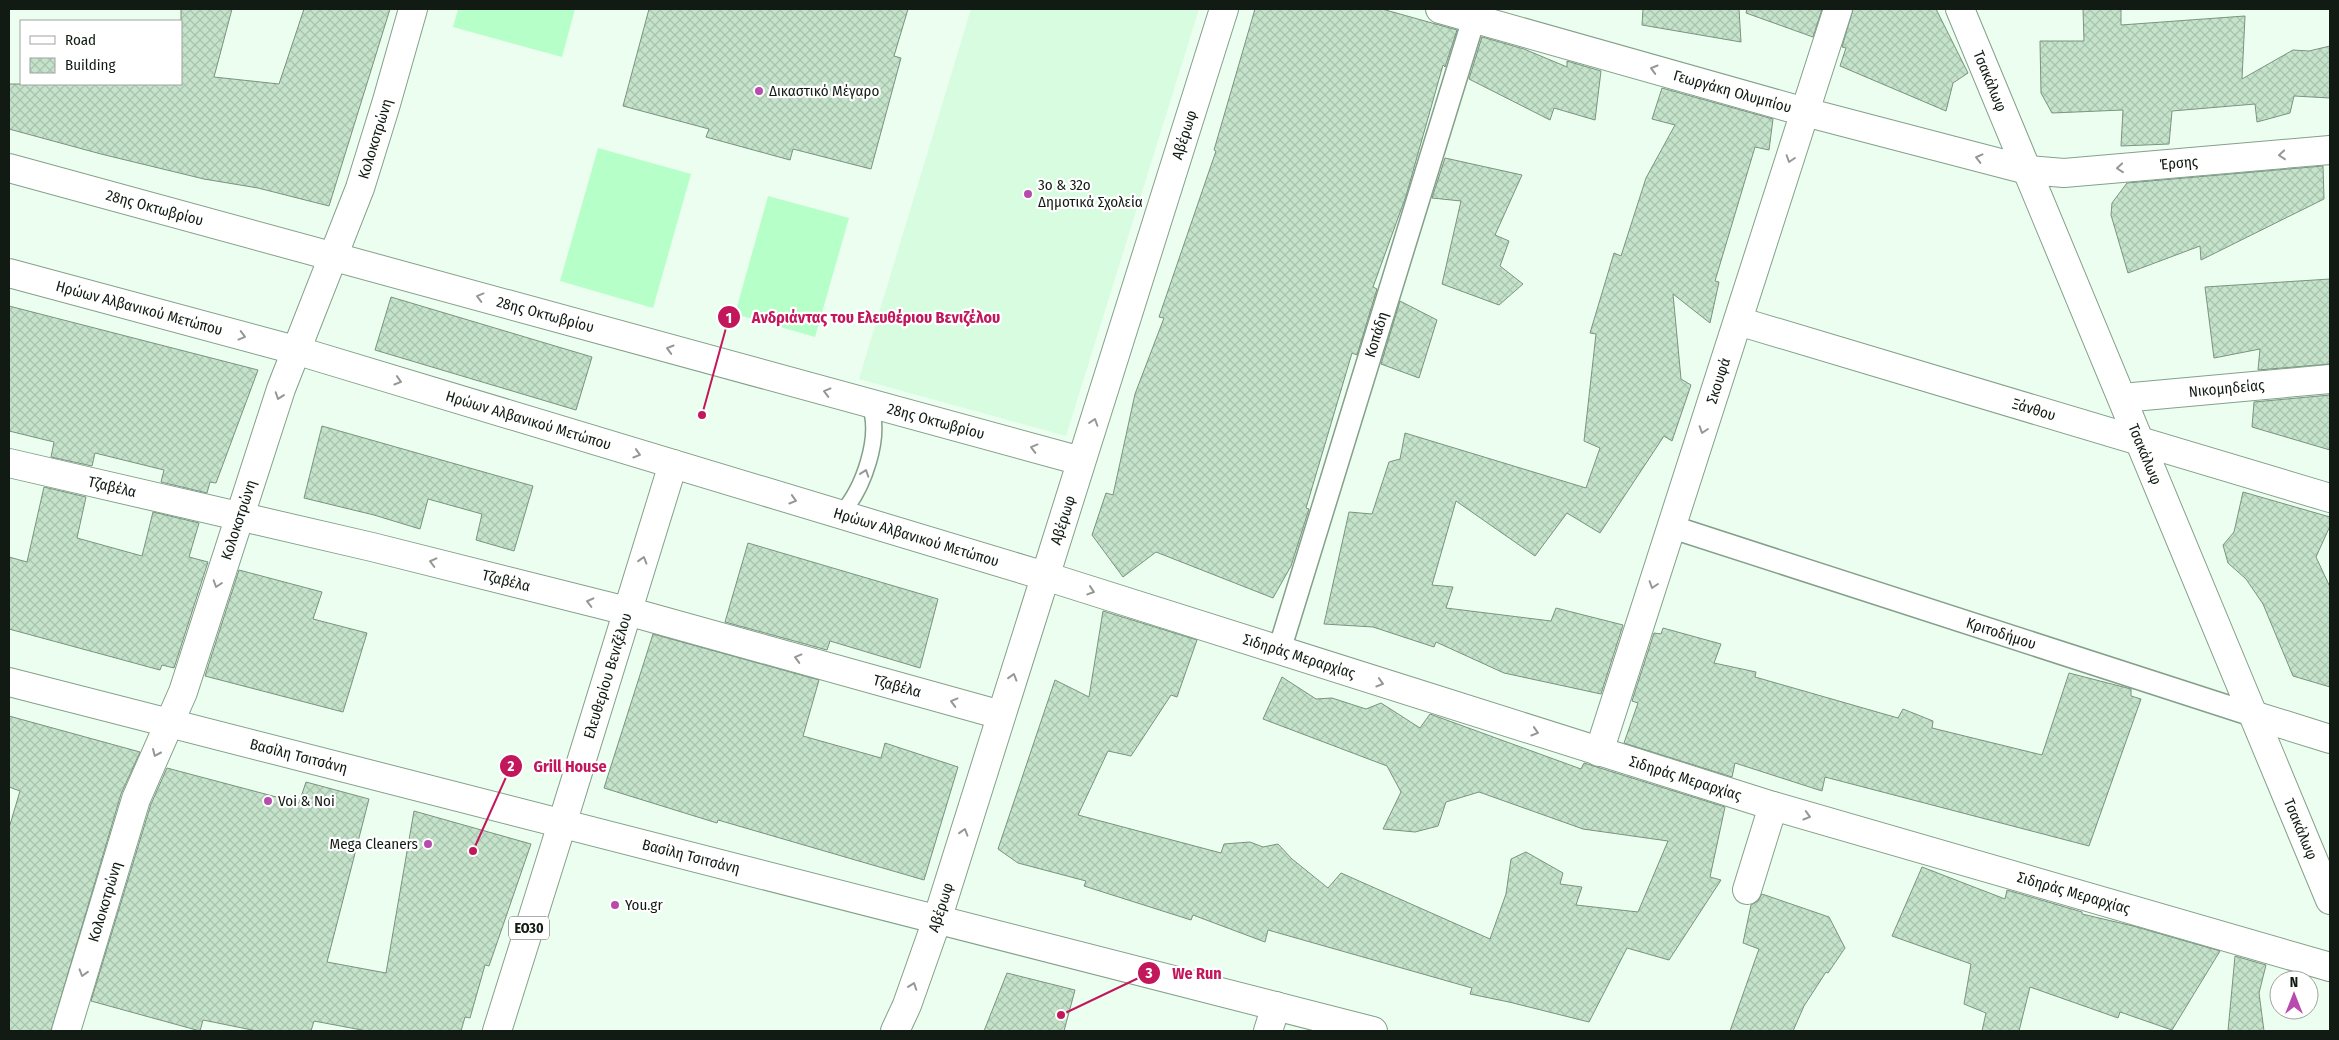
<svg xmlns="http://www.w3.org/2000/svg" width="2339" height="1040" viewBox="0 0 2339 1040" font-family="'Fira Sans Condensed',sans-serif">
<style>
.built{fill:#d7fcdf}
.grass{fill:#b7ffc8}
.building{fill:url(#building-cross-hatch);stroke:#79947f}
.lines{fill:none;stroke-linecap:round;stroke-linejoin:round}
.service-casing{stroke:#84a08a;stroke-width:18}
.pedestrian-casing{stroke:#84a08a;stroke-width:25}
.minor-casing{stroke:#84a08a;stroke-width:30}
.primary-casing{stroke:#84a08a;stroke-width:30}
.service{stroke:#fff;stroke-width:15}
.pedestrian{stroke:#fff;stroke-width:22}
.minor{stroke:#fff;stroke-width:28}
.primary{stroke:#fff;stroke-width:28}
.oneway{stroke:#949895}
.poi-dot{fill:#b74cad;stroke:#fff;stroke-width:2}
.labels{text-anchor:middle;stroke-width:4.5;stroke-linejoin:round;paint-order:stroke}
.shield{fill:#fff;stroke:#585f5a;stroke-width:1}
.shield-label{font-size:14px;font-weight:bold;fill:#111b13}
.street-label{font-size:15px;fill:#111b13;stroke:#fff}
.poi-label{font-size:15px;fill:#111b13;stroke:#fff;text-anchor:start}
.leader{fill:none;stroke:#c2185b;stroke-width:2}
.callout-dot{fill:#c2185b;stroke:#fff;stroke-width:2}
.mark-label{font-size:15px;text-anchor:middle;font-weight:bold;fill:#fff}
.callout-label{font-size:16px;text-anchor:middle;font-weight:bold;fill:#c2185b;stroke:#fff;stroke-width:4.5;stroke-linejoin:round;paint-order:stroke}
</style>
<defs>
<pattern id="building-cross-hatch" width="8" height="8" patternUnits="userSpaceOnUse" patternTransform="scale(1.25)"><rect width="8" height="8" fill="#c5e3cb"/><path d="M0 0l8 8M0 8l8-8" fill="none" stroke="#a8c2ad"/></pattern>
</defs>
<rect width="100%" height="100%" fill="#ecfef0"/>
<path class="built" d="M 971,9 L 1199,9 L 1066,436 L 859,379 Z"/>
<path class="grass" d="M 458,9 L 575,9 L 562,57 L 453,27 Z
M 598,148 L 691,174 L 653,308 L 560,281 Z
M 768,196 L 849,218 L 815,337 L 735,314 Z"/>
<path class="building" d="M 181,9 L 232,9 L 214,77 L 279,84 L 304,9 L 390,9 L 329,206 L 258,188 L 204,179 L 101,154 L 9,129 L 9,84 L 181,84 Z
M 649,9 L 908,9 L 894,56 L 901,58 L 871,169 L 793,149 L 790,160 L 706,137 L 709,129 L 623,106 Z
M 1255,9 L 1382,9 L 1457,30 L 1445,67 L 1443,65 L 1406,196 L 1373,287 L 1377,289 L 1357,355 L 1352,353 L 1306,508 L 1309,509 L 1291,566 L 1273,598 L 1156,552 L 1123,577 L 1092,535 L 1106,493 L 1113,495 L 1135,394 L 1164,318 L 1159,317 L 1216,151 L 1214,150 Z
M 1643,9 L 1739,9 L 1741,42 L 1642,25 Z
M 1747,9 L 1822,9 L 1813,37 L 1746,13 Z
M 1853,9 L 1936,9 L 1968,73 L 1953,83 L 1946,111 L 1840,66 L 1846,48 L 1842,47 Z
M 2083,9 L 2121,9 L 2121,25 L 2245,16 L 2242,79 L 2293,50 L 2309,51 L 2330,46 L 2330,98 L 2294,96 L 2290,113 L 2257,122 L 2255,104 L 2172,111 L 2169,144 L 2121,146 L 2123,110 L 2052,113 L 2041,93 L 2040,41 L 2084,41 Z
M 1482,37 L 1524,49 L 1567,67 L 1567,61 L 1601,71 L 1595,120 L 1554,108 L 1550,120 L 1469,79 Z
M 1662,88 L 1773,119 L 1769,150 L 1755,147 L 1715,281 L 1719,282 L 1710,323 L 1673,294 L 1681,379 L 1691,385 L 1672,441 L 1664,436 L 1600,533 L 1567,513 L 1535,556 L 1456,501 L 1432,585 L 1453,587 L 1446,608 L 1551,621 L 1556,608 L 1623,625 L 1601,694 L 1504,673 L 1436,642 L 1434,647 L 1373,627 L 1324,624 L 1349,512 L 1372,514 L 1389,462 L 1400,459 L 1405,433 L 1586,488 L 1600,448 L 1584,441 L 1596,334 L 1590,333 L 1614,253 L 1621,256 L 1646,178 L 1675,125 L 1652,119 Z
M 1445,158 L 1522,175 L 1495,235 L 1509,241 L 1500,266 L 1523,284 L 1499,305 L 1442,284 L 1461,201 L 1432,198 Z
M 2323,166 L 2324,199 L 2201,260 L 2200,246 L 2128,273 L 2111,215 L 2112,203 L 2127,183 Z
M 2330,279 L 2330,364 L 2258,370 L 2260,349 L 2214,358 L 2205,287 Z
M 391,297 L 592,357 L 576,410 L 375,350 Z
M 1400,301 L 1437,320 L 1419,378 L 1381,364 Z
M 9,306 L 258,370 L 216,483 L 210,482 L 207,493 L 161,482 L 164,470 L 95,453 L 92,466 L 51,457 L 54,442 L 9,431 Z
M 2330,395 L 2330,450 L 2252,427 L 2254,402 Z
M 322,426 L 533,486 L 514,551 L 476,540 L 482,514 L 428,499 L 420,529 L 374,515 L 304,498 Z
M 44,487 L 86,497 L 77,538 L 142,556 L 153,512 L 199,523 L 189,557 L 208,562 L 174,668 L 162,665 L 160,670 L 9,629 L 9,557 L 27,562 Z
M 2243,492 L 2330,517 L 2330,526 L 2316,557 L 2330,587 L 2330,687 L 2293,676 L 2263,604 L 2246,579 L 2228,563 L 2223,545 L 2234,532 Z
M 748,543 L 938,599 L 920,668 L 830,641 L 827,650 L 725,622 Z
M 239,570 L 322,592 L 313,619 L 367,633 L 343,712 L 205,676 Z
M 1103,611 L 1197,640 L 1177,697 L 1171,695 L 1131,756 L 1108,751 L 1078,815 L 1221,853 L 1224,844 L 1250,842 L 1263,847 L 1278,844 L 1292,859 L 1328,888 L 1341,873 L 1490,939 L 1506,894 L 1511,859 L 1526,852 L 1563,873 L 1560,884 L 1582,887 L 1576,905 L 1638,912 L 1668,841 L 1583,829 L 1479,792 L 1446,802 L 1438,826 L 1415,832 L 1383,829 L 1401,792 L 1387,766 L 1263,719 L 1282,677 L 1316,699 L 1332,698 L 1366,709 L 1381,703 L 1420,728 L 1430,714 L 1581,769 L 1584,763 L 1725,807 L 1710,877 L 1721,880 L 1669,960 L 1627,948 L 1589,1022 L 1509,1002 L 1470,994 L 1472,988 L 1268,930 L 1265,942 L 1193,915 L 1191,920 L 1084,886 L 1086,881 L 1018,863 L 998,849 L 1055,680 L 1089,697 Z
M 1663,628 L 1721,644 L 1714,663 L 1756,672 L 1755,677 L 1898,718 L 1903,709 L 1933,721 L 1932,728 L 2042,755 L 2069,673 L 2131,689 L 2131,696 L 2141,699 L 2089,846 L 1825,777 L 1822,791 L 1735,763 L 1732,777 L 1624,743 L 1638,703 L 1632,701 L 1654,633 L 1661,634 Z
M 653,634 L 819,680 L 803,736 L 881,758 L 885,743 L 958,767 L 924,880 L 718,820 L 717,823 L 604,788 Z
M 9,716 L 140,752 L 121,794 L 51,1031 L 9,1031 L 9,828 L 20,791 L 9,787 Z
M 167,768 L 299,803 L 306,782 L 369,799 L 327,962 L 386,973 L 414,811 L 531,844 L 489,966 L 485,965 L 470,1018 L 465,1017 L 461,1031 L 367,1031 L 314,1021 L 311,1031 L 257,1031 L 203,1020 L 200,1031 L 91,1001 L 151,804 Z
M 1922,867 L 2005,899 L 2007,890 L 2082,912 L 2082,914 L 2133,926 L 2220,951 L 2172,1030 L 2120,1012 L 2118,1018 L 2030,987 L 2019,1031 L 1982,1031 L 1986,1013 L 1964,1004 L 1971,964 L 1892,936 Z
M 1762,894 L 1829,917 L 1845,948 L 1828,973 L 1826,972 L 1804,1006 L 1793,1031 L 1730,1031 L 1759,949 L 1743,943 L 1751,905 L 1758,901 Z
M 2235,956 L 2266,965 L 2259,993 L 2264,1031 L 2228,1031 Z
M 1007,973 L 1075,990 L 1064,1031 L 984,1031 Z"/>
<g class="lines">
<g class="service-casing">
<path id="service" d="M 840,515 C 863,490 883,436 869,403"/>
</g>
<g class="pedestrian-casing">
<g id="pedestrian">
<path id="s1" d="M 1672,527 L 2253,715"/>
<path id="s2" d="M 1279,651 L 1474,18"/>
</g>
</g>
<g class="minor-casing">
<g id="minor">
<path id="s3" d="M 1440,9 L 1805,112 L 2027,170 L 2064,173 L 2330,150"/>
<path id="s4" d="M 1960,9 L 2330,900"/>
<path id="s5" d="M 9,168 L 1081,461"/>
<path id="s6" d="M 9,273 L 295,350 L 1045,576 L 1773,806 L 2330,967"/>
<path id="s7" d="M 1738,321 L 2330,498"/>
<path id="s8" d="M 2122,398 L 2330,379"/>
<path id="s9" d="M 9,463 L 372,547 L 627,611 L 1001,715"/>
<path d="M 2253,715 L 2330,739"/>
<path id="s10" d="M 1599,752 L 1838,9"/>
<path id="s11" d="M 562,824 L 673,464"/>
<path d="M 1747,890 L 1773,806"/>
<path id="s12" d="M 66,1031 L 136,799 L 183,692 L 281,389 L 360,188 L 386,104 L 413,9"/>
<path id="s13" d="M 895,1031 L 907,1005 L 937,920 L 1224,9"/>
<path d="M 1268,1031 L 1276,1006"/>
</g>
</g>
<g class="primary-casing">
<g id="primary">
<path id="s14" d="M 9,682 L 1373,1031"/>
<path d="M 497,1031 L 562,824"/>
</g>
</g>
<use href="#service" class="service"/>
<use href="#pedestrian" class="pedestrian"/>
<use href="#minor" class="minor"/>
<use href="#primary" class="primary"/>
</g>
<defs><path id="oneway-chevron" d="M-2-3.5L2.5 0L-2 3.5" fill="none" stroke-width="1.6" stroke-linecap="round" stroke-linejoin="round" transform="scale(1.25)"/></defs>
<g class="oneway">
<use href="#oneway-chevron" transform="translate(1654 69) rotate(-164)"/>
<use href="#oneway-chevron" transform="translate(2282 155) rotate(175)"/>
<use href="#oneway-chevron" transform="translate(1979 158) rotate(-166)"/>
<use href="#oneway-chevron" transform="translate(1790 159) rotate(108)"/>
<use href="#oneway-chevron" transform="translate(2120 168) rotate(175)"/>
<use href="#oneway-chevron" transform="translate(480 297) rotate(-165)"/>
<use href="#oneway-chevron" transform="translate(242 336) rotate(15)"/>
<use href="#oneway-chevron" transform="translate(670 349) rotate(-164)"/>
<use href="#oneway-chevron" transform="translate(398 381) rotate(17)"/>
<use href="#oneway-chevron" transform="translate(827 392) rotate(-165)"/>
<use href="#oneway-chevron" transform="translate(279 396) rotate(109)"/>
<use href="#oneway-chevron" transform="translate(1094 422) rotate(-72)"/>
<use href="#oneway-chevron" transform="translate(1703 430) rotate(108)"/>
<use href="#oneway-chevron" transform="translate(1034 448) rotate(-165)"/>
<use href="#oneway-chevron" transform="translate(637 454) rotate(17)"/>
<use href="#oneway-chevron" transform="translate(865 473) rotate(-71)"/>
<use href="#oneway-chevron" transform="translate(793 500) rotate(17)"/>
<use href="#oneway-chevron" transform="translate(643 560) rotate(-73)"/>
<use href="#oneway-chevron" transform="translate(433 562) rotate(-166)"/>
<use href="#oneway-chevron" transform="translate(217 584) rotate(108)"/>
<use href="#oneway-chevron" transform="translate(1653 585) rotate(108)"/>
<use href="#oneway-chevron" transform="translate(1091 591) rotate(18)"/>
<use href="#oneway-chevron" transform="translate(590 602) rotate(-166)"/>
<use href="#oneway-chevron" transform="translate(798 658) rotate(-165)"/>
<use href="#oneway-chevron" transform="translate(1013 677) rotate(-73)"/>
<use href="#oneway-chevron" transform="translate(1380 683) rotate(17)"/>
<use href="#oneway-chevron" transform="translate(954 702) rotate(-165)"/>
<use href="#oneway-chevron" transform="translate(1535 732) rotate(17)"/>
<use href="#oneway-chevron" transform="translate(156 753) rotate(114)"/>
<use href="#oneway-chevron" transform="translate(1807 816) rotate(16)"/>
<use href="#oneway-chevron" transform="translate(964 832) rotate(-73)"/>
<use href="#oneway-chevron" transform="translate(83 973) rotate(107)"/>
<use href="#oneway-chevron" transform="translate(913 986) rotate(-71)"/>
</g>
<g class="poi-dot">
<circle cx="759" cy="91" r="5"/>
<circle cx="1028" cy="194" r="5"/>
<circle cx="268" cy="801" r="5"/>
<circle cx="428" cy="844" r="5"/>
<circle cx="615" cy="905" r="5"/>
</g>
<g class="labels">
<rect class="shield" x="509" y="916.5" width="40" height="23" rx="4"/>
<g class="shield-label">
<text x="529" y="933">ΕΟ30</text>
</g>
<g class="street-label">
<text dy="5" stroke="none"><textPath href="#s4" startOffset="78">Τσακάλωφ</textPath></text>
<text dy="5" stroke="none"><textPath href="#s3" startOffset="304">Γεωργάκη Ολυμπίου</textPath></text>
<text dy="5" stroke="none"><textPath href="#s13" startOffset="942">Αβέρωφ</textPath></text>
<text dy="5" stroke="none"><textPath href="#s12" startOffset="945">Κολοκοτρώνη</textPath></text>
<text dy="5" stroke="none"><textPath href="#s3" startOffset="761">Έρσης</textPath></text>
<text dy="5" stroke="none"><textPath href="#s5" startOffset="151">28ης Οκτωβρίου</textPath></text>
<text dy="5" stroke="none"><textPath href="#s6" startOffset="135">Ηρώων Αλβανικού Μετώπου</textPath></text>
<text dy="5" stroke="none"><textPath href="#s5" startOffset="556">28ης Οκτωβρίου</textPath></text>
<text dy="5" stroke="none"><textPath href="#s2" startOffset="331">Κοπάδη</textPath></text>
<text dy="5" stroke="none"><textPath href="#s10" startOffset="390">Σκουφά</textPath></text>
<text dy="5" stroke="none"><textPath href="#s8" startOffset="105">Νικομηδείας</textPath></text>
<text dy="5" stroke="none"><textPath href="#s7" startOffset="309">Ξάνθου</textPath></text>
<text dy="5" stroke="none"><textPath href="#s6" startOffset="540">Ηρώων Αλβανικού Μετώπου</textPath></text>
<text dy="5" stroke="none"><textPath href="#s5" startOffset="961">28ης Οκτωβρίου</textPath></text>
<text dy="5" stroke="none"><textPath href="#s4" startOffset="482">Τσακάλωφ</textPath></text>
<text dy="5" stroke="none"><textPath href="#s9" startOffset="106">Τζαβέλα</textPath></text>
<text dy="5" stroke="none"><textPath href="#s12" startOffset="540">Κολοκοτρώνη</textPath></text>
<text dy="5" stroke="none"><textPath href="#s13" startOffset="538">Αβέρωφ</textPath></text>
<text dy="5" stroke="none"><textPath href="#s6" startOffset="945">Ηρώων Αλβανικού Μετώπου</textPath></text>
<text dy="5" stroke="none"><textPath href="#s9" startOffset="511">Τζαβέλα</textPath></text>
<text dy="5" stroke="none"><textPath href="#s1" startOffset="346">Κριτοδήμου</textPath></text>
<text dy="5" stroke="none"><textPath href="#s6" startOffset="1346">Σιδηράς Μεραρχίας</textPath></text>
<text dy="5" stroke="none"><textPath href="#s11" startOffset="155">Ελευθερίου Βενιζέλου</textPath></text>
<text dy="5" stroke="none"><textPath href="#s9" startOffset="916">Τζαβέλα</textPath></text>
<text dy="5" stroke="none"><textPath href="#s14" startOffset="299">Βασίλη Τσιτσάνη</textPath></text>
<text dy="5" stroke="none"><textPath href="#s6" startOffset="1751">Σιδηράς Μεραρχίας</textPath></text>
<text dy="5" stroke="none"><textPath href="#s4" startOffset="888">Τσακάλωφ</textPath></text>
<text dy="5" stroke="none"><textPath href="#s14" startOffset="704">Βασίλη Τσιτσάνη</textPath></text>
<text dy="5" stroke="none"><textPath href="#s6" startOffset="2156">Σιδηράς Μεραρχίας</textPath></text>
<text dy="5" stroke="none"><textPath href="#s12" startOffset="135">Κολοκοτρώνη</textPath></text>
<text dy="5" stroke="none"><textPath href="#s13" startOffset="132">Αβέρωφ</textPath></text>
</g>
<g class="poi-label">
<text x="769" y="96">Δικαστικό Μέγαρο</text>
<text x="1038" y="190">3ο &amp; 32ο<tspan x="1038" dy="17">Δημοτικά Σχολεία</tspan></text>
<text x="278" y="806">Voi &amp; Noi</text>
<text x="418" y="849" text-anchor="end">Mega Cleaners</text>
<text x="625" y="910">You.gr</text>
</g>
</g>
<path class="leader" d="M702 415L729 317M473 851L511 766M1061 1015L1149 973"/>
<g class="callout-dot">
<circle cx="702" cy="415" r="5"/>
<circle cx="473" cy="851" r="5"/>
<circle cx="1061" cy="1015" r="5"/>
<circle cx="729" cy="317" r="12"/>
<circle cx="511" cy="766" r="12"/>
<circle cx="1149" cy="973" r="12"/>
</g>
<g class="mark-label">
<text x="729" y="323">1</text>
<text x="511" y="771">2</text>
<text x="1149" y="978">3</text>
</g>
<g class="callout-label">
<text x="876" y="323">Ανδριάντας του Ελευθέριου Βενιζέλου</text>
<text x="570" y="772">Grill House</text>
<text x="1197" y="979">We Run</text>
</g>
<rect width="2339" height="1040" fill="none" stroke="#111b13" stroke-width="20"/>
<rect x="20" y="20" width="162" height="65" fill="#ffffff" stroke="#a0a4a1"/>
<rect x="30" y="36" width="25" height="8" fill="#ffffff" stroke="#a0a4a1"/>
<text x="65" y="45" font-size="15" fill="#111b13">Road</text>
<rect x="30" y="58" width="25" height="15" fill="url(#building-cross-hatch)" stroke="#a0a4a1"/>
<text x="65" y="70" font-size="15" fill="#111b13">Building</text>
<g transform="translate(2294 995)"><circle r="24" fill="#ffffff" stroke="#a0a4a1"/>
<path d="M0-4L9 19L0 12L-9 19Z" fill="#b74cad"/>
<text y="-8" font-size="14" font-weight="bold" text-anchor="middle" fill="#111b13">N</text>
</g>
</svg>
